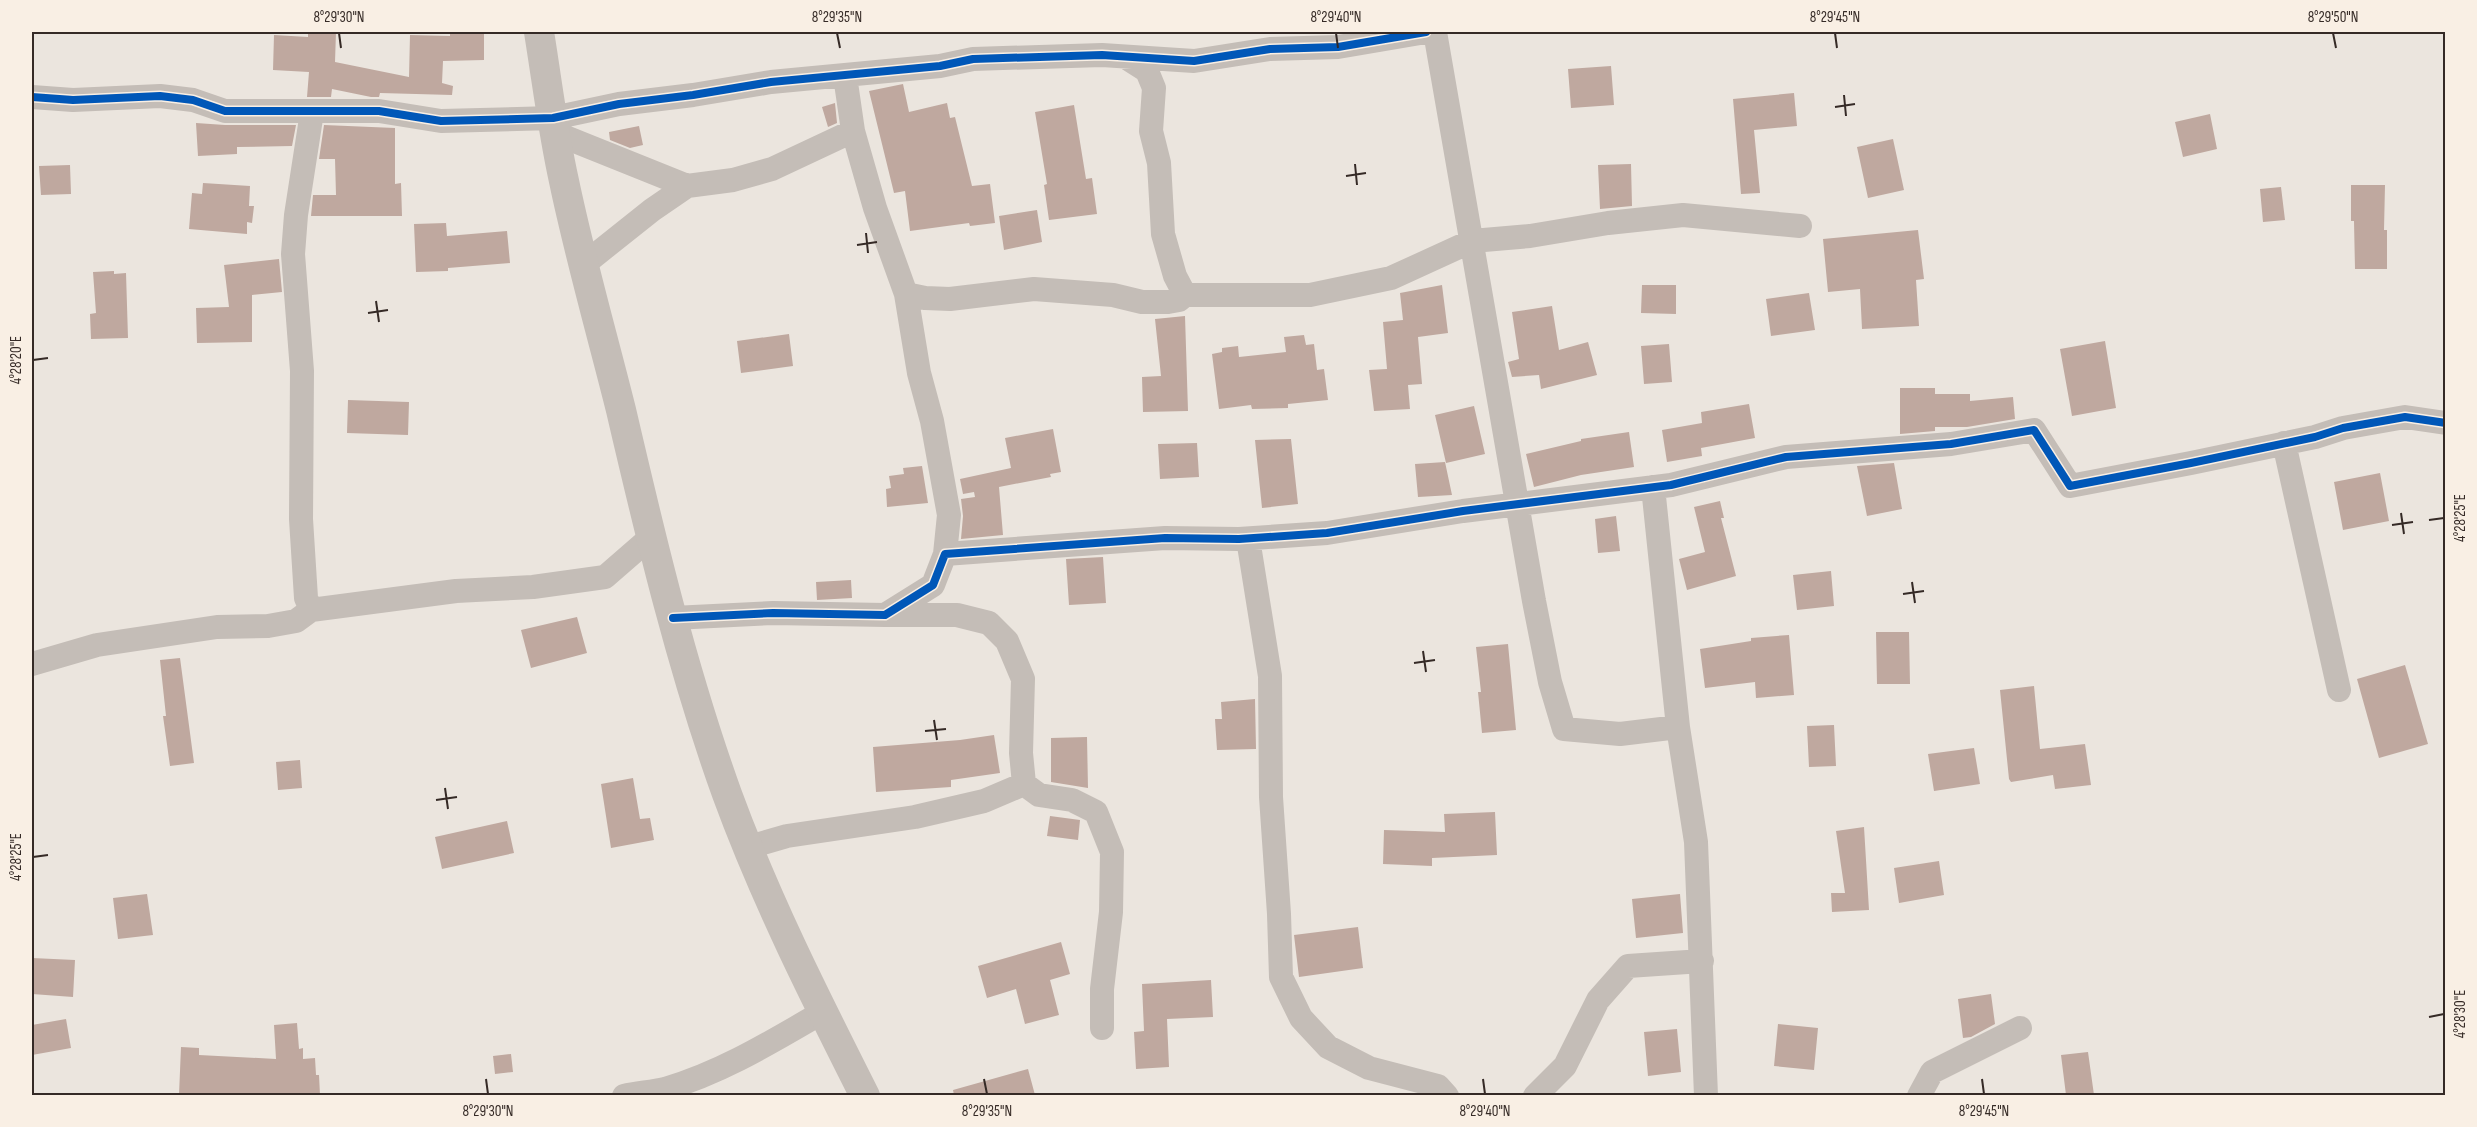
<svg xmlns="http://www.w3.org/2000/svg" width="2477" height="1127" viewBox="0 0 2477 1127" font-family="'Sofia Sans Condensed',sans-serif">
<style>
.building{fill:#bfa89f}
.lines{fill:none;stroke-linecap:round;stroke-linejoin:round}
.minor{stroke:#c4bdb7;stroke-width:24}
.tertiary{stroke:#c4bdb7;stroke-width:30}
.cycleway-casing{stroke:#f9efe4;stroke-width:11}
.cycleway{stroke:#0057b8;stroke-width:8}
.ticks{fill:none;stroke:#352a26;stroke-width:2}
.neatline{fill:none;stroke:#352a26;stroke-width:2}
.ticks-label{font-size:15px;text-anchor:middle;fill:#352a26}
</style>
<rect width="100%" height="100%" fill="#ebe5de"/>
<path class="building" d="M 308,32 L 336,32 L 335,62 L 409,77 L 410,35 L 450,36 L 450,32 L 484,32 L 484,60 L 443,61 L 442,83 L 453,86 L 452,95 L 380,93 L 379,97 L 371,97 L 332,89 L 331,97 L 307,97 L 309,72 L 273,70 L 274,35 L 308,37 Z
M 1611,66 L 1614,105 L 1571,108 L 1568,69 Z
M 903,84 L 909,112 L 947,103 L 950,118 L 955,117 L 972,186 L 990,184 L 995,223 L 970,226 L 969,223 L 910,231 L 905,191 L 894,193 L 869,91 Z
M 1794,93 L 1797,126 L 1754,130 L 1760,193 L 1741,194 L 1733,99 Z
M 835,103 L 837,123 L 828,127 L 822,107 Z
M 1074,105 L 1086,179 L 1092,178 L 1097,214 L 1049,220 L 1044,185 L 1047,184 L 1035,112 Z
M 2210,114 L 2217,149 L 2183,157 L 2175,122 Z
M 196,123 L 225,125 L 296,125 L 292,146 L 237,147 L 237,154 L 198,156 Z
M 324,125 L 395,128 L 395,184 L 401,183 L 402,216 L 311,216 L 313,195 L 336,195 L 335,159 L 319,159 Z
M 639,126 L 643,145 L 630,148 L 610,140 L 609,132 Z
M 1893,139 L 1904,190 L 1868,198 L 1857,147 Z
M 1631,164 L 1632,206 L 1600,209 L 1598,165 Z
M 70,165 L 71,194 L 41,195 L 39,166 Z
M 203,183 L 250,186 L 249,206 L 254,206 L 252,223 L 247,222 L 247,234 L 189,229 L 192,193 L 202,194 Z
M 2351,185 L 2385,185 L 2384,230 L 2387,230 L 2387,269 L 2355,269 L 2354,221 L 2351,221 Z
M 2281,187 L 2285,220 L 2263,222 L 2260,189 Z
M 1037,210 L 1042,242 L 1004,250 L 999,216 Z
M 446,223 L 447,236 L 507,231 L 510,263 L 448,268 L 448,271 L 416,272 L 414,224 Z
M 1918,230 L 1924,279 L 1916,280 L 1919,326 L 1862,329 L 1860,289 L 1828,292 L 1823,239 Z
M 279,259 L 282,292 L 252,295 L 252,342 L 197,343 L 196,308 L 229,307 L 224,265 Z
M 114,271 L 114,274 L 126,273 L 128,338 L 91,339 L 90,314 L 96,313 L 93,272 Z
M 1442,285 L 1448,333 L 1418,337 L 1422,384 L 1408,385 L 1410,409 L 1374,411 L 1369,370 L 1387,369 L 1383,322 L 1403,320 L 1400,293 Z
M 1642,285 L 1676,285 L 1676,314 L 1641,313 Z
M 1809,293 L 1815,330 L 1771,336 L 1766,299 Z
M 1552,306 L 1559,350 L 1588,342 L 1597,375 L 1541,389 L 1539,375 L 1512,377 L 1508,362 L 1519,359 L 1512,312 Z
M 1185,316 L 1188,411 L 1143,412 L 1142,377 L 1161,376 L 1155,319 Z
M 789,334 L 793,366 L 741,373 L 737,341 Z
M 1304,335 L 1306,345 L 1314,344 L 1317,370 L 1324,369 L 1328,400 L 1288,404 L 1288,408 L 1252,409 L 1251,405 L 1219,409 L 1212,354 L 1222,352 L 1222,348 L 1238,346 L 1239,357 L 1286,352 L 1284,337 Z
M 2105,341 L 2116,408 L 2072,416 L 2060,349 Z
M 1669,344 L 1672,382 L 1644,384 L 1641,346 Z
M 1900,388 L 1935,388 L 1935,394 L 1970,394 L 1970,401 L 2013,397 L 2015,419 L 1967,427 L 1935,427 L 1935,431 L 1900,434 Z
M 348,400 L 409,402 L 408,435 L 347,433 Z
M 1749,404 L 1755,438 L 1701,448 L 1702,456 L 1667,462 L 1662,430 L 1702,423 L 1701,412 Z
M 1474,406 L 1485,454 L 1446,463 L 1435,415 Z
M 1053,429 L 1061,472 L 1050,474 L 1051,477 L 999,487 L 1003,535 L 961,539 L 963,516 L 961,499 L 975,497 L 974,492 L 963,494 L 960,479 L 1011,468 L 1005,438 Z
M 1629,432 L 1634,467 L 1581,475 L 1534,487 L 1526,454 L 1581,441 L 1581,439 Z
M 1291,439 L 1298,504 L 1262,508 L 1255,440 Z
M 1197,443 L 1199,477 L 1160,479 L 1158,444 Z
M 1445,462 L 1452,495 L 1418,497 L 1415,464 Z
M 1894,463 L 1902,509 L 1867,516 L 1857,466 Z
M 922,466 L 928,503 L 887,507 L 886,489 L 891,488 L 889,476 L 904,474 L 903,468 Z
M 2380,473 L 2389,521 L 2343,530 L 2334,482 Z
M 1720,501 L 1724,518 L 1721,518 L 1736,576 L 1687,590 L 1679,559 L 1705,552 L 1694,507 Z
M 1616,516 L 1620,551 L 1598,553 L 1595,519 Z
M 1103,557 L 1106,603 L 1069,605 L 1066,559 Z
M 1831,571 L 1834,606 L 1797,610 L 1793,575 Z
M 851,580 L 852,598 L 817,600 L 816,582 Z
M 577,617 L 587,653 L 531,668 L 521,630 Z
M 1876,632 L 1909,632 L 1910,684 L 1877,684 Z
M 1789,635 L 1794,695 L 1756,698 L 1755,682 L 1705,688 L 1700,649 L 1751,641 L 1751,638 Z
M 1508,644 L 1516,730 L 1482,733 L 1478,692 L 1481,692 L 1476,647 Z
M 180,658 L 194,763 L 170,766 L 163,716 L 166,716 L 160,660 Z
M 2405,665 L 2428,744 L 2379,758 L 2357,679 Z
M 2034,686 L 2040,749 L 2085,744 L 2091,785 L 2055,789 L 2053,775 L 2011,782 L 2009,779 L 2000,690 Z
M 1255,699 L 1256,749 L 1217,750 L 1215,719 L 1222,719 L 1221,702 Z
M 1834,725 L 1836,766 L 1809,767 L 1807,726 Z
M 994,735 L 1000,773 L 951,780 L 951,787 L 876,792 L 873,747 L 960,740 Z
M 1087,737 L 1088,788 L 1051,782 L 1051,738 Z
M 1974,748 L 1980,784 L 1934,791 L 1928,754 Z
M 300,760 L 302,788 L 278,790 L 276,762 Z
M 633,778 L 640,819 L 650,818 L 654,840 L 611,848 L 601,784 Z
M 1495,812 L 1497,855 L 1432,858 L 1432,866 L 1383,864 L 1384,830 L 1445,832 L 1444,814 Z
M 1050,816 L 1080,820 L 1078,840 L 1047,836 Z
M 507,821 L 514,853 L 442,869 L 435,837 Z
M 1864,827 L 1869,910 L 1832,912 L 1831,893 L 1845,893 L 1836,831 Z
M 1939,861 L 1944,895 L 1899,903 L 1894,868 Z
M 147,894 L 153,935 L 118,939 L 113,898 Z
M 1680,894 L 1683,933 L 1636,938 L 1632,899 Z
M 1358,927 L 1363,968 L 1299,977 L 1294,935 Z
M 1061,942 L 1070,974 L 1050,980 L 1059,1015 L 1025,1024 L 1016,989 L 987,998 L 978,966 Z
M 32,958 L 75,960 L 73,997 L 32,994 Z
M 1211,980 L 1213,1017 L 1167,1019 L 1169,1067 L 1136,1069 L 1134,1032 L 1144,1031 L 1142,984 Z
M 1991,994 L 1995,1024 L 1971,1037 L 1963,1038 L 1958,999 Z
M 66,1019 L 71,1048 L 32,1055 L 32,1025 Z
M 297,1023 L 299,1049 L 303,1048 L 303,1059 L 315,1058 L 316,1075 L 319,1075 L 320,1095 L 179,1095 L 181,1047 L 199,1048 L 199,1055 L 276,1059 L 274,1025 Z
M 1778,1024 L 1818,1028 L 1814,1070 L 1774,1066 Z
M 1677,1029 L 1681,1072 L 1648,1076 L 1644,1032 Z
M 2088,1052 L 2094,1095 L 2066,1095 L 2061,1055 Z
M 511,1054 L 513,1072 L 495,1074 L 493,1056 Z
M 1028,1069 L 1035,1095 L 954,1095 L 953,1090 Z"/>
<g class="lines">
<path class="minor" d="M 1435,32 L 1534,601 L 1550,682 L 1564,729 L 1620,734 L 1678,727
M 32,97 L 73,100 L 160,96 L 193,100 L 225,111 L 379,111 L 441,121 L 553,118 L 619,104 L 693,95 L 771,82 L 940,66 L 973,59 L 1102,55 L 1194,61 L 1270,49 L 1338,47 L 1426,32
M 853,131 L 875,208 L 906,294 L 925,298 L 950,299 L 1034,289 L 1113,295 L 1142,302 L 1168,302 L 1179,300 L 1185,295 L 1175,276 L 1163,234 L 1159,163 L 1151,131 L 1154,88 L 1147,71 L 1125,57
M 555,133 L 687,186
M 583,265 L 652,210 L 687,186 L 733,180 L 772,169 L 853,131 L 845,76
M 906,294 L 919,373 L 932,421 L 949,515 L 945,554
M 1185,295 L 1310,295 L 1391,278 L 1472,241 L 1530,236 L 1608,223 L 1683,215 L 1800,226
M 2284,443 L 2339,690
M 1653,487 L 1678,727 L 1696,842 L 1706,1096
M 1248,539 L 1270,676 L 1271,797 L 1279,914 L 1281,977 L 1301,1018 L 1328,1047 L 1369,1068 L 1438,1086 L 1447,1096
M 311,610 L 306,598 L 301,519 L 302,371 L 293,254 L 296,215 L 312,112
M 885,615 L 957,615 L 989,623 L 1007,641 L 1023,679 L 1021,753 L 1024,784 L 1039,795 L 1072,800 L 1096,812 L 1112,852 L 1111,912 L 1102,989 L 1102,1028
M 673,618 L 773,613 L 885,615 L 933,585 L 945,554 L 1165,538 L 1239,539 L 1327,533 L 1463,511 L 1671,485 L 1786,457 L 1951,444 L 2034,430 L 2070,486 L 2191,463 L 2315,437 L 2343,428 L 2405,417 L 2446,423
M 32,664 L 97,645 L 217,627 L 268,626 L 296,621 L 311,610 L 456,591 L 533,587 L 605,577 L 651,537
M 749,847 L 787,836 L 915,817 L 984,801 L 1024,784
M 624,1096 C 637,1093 652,1092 665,1089 C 721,1073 773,1041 823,1012
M 1535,1096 L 1565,1066 L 1598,1000 L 1628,966 L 1702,961
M 1919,1096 L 1932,1072 L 2020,1028"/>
<path class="tertiary" d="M 539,32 C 547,81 553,132 564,181 C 580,258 602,334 621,410 C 651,539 682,669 727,794 C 765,898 815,997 865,1096"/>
<g class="cycleway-casing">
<path id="cycleway" d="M 32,97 L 73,100 L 160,96 L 193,100 L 225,111 L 379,111 L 441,121 L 553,118 L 619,104 L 693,95 L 771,82 L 940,66 L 973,59 L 1102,55 L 1194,61 L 1270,49 L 1338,47 L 1426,32
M 673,618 L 773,613 L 885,615 L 933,585 L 945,554 L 1165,538 L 1239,539 L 1327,533 L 1463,511 L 1671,485 L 1786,457 L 1951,444 L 2034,430 L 2070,486 L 2191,463 L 2315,437 L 2343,428 L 2405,417 L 2446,423"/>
</g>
<use href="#cycleway" class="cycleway"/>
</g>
<path class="ticks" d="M 339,33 L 341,48M 837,33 L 840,48M 1336,33 L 1338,48M 1835,33 L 1837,48M 2333,33 L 2336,48M 1844,95 L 1846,116M 1835,107 L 1855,104M 1355,164 L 1357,185M 1346,176 L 1366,173M 866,233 L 868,253M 857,245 L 877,242M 376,301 L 379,322M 368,313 L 388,310M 33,360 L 48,358M 2401,513 L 2404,534M 2429,520 L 2444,518M 2392,525 L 2413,522M 1912,582 L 1915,603M 1903,594 L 1924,591M 1423,651 L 1426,672M 1414,663 L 1435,660M 934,720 L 937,740M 925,731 L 946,729M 445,788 L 448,809M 436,800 L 457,797M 33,857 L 48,855M 2429,1017 L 2444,1014M 486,1079 L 488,1094M 984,1079 L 987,1094M 1483,1079 L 1485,1094M 1982,1079 L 1984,1094"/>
<rect width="2477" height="1127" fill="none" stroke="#f9efe4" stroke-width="66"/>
<rect x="33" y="33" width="2411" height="1061" class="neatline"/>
<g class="ticks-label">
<text x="339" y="22">8°29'30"N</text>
<text x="837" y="22">8°29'35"N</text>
<text x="1336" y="22">8°29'40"N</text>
<text x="1835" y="22">8°29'45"N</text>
<text x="2333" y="22">8°29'50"N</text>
<text transform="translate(16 360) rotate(-90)" y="5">4°28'20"E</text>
<text transform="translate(2460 518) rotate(-90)" y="5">4°28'25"E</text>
<text transform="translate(16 857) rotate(-90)" y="5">4°28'25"E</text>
<text transform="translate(2460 1014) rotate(-90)" y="5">4°28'30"E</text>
<text x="488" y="1116">8°29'30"N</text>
<text x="987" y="1116">8°29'35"N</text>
<text x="1485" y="1116">8°29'40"N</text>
<text x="1984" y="1116">8°29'45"N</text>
</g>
</svg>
